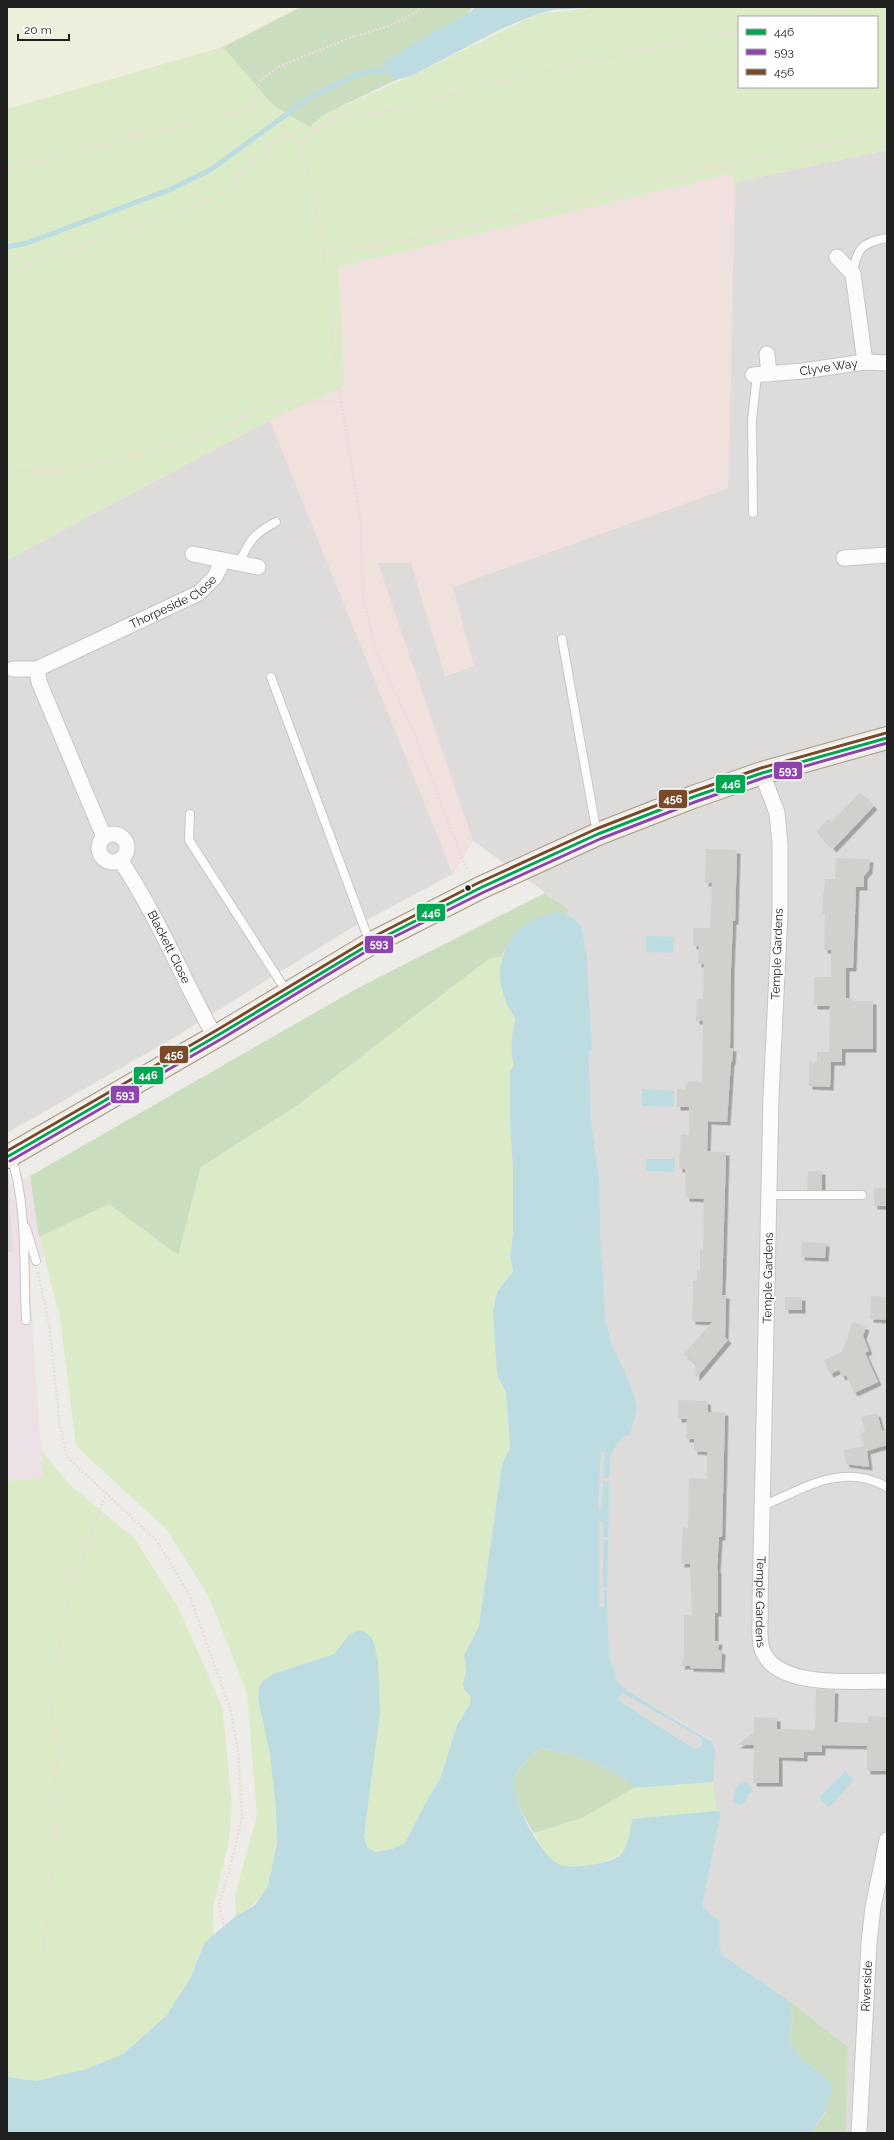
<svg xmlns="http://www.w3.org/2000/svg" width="894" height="2140" viewBox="0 0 894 2140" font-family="Raleway,sans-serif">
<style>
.residential{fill:#dddcda}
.commercial{fill:#f0e0de}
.industrial{fill:#ece1e7}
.farmland{fill:#eeeedc}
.grass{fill:#dcebc7;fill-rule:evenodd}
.forest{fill:#caddbe}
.water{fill:#bcdce1}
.pier{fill:#dddcdb}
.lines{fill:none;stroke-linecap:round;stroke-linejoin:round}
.stream{stroke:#bcdce1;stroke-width:5}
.building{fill:#d2d0cd;filter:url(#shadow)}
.service-casing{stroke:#c7c6c4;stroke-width:10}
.minor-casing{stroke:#c7c6c4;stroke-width:17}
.primary-casing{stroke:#a59884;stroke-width:24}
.path{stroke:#ebdbda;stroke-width:2.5;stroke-dasharray:2 2;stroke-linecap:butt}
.service{stroke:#fcfcfc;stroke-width:8}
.minor{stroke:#fcfcfc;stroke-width:15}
.primary{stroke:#f1ece5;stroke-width:22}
.bus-1-casing{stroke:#fff;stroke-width:6}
.bus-2-casing{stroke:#fff;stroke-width:6}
.bus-3-casing{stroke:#fff;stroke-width:6}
.bus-1{stroke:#00a651;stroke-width:3}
.bus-2{stroke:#8e44ad;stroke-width:3}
.bus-3{stroke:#7a4b2a;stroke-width:3}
.bus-dot{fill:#202020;stroke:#fff;stroke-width:1.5}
.labels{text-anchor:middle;stroke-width:3.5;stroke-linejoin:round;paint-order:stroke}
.street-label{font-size:12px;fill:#202020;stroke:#fff}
.line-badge{stroke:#fff;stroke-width:1.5}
.badge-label{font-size:11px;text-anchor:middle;font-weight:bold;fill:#fff}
</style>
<defs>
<filter id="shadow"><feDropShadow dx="3.5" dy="3.5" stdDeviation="0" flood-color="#0004"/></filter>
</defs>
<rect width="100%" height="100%" fill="#eeece8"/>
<path class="residential" d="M 887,150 L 887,2133 L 846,2133 L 848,2047 L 788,2000 L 724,1956 L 719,1947 L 719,1921 L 702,1907 L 721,1813 L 632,1819 L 713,1782 L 711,1740 L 629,1692 L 615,1679 L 615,1671 L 610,1661 L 607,1613 L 610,1457 L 617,1444 L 626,1435 L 627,1376 L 611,1343 L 606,1319 L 601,1250 L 599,1177 L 591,1121 L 589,1051 L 592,1050 L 587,956 L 581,925 L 567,914 L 568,909 L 473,841 L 377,563 L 411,563 L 446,676 L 473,666 L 452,587 L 728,488 L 735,182 Z
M 270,420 L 453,874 L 348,930 L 170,1040 L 7,1133 L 7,560 Z
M 7,1151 L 13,1251 L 7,1253 Z"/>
<path class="commercial" d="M 730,174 L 735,182 L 728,488 L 453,587 L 474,666 L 445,676 L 411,563 L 378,563 L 473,841 L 453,874 L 270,420 L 345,386 L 337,267 Z"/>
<path class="industrial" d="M 30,1176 L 39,1237 L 44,1257 L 28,1262 L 43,1477 L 7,1481 L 7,1253 L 13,1251 L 9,1185 Z"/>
<path class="farmland" d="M 7,7 L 301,7 L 223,47 L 7,109 Z"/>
<path class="grass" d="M 599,7 L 887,7 L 887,150 L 735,182 L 730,174 L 338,267 L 345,386 L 270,420 L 7,560 L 7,109 L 223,47 L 273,105 L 309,127 L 325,114 L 411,76 L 537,14 ZM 739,17 L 877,17 L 877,87 L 739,87 Z
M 502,956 C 499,975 505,1004 516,1019 C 511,1031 510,1053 514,1066 L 510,1070 L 510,1122 L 513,1170 L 513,1234 L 510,1257 L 513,1271 L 497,1292 L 497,1375 L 506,1393 L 510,1449 L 502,1465 L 479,1626 L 464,1655 L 466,1670 L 463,1684 L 464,1689 L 471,1697 L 470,1704 L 457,1725 L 440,1779 L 427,1800 L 405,1843 L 392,1849 L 375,1852 L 367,1847 L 364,1836 C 372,1771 385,1707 374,1643 L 349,1635 L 334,1654 L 273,1674 L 258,1699 C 263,1711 265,1725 267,1738 C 275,1781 284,1843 268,1885 C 262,1900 249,1908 236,1916 L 235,1895 L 257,1815 L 247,1693 L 208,1595 L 166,1529 L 76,1446 L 60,1318 L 39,1237 L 109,1204 L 178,1255 L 201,1167 L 298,1105 L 489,959 Z
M 42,1451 L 69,1484 L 134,1538 L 178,1607 L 222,1706 L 232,1804 L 229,1841 L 213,1907 L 214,1935 L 205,1942 L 190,1979 L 167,2015 L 123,2054 L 86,2069 L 36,2081 L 7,2077 L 7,1481 L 43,1477 Z
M 713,1782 L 717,1811 L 632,1819 C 630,1828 629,1839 626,1847 C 619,1863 574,1871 558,1864 C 546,1858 540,1844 534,1833 L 582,1818 L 634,1788 Z"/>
<path class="forest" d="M 301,7 L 472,7 L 467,15 L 385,61 L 396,80 L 325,114 L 309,127 L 273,105 L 223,47 Z
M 545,893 L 568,909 L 567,914 C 540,909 512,931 502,956 L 489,959 L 298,1105 L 201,1167 L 178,1255 L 109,1204 L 39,1237 L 30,1176 L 358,988 Z
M 541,1748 C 572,1754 611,1765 634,1788 L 582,1818 L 534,1833 C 526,1820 509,1794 514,1778 C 518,1766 532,1756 541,1748 Z
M 788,2000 L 848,2047 L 846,2133 L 811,2133 L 826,2112 L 819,2071 L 801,2059 L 790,2042 L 789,2036 L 793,2016 Z"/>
<path class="water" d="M 475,7 L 596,7 L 552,10 L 537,14 L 501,29 L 411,76 L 396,80 L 384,70 L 385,61 L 435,31 L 467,15 Z
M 557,912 L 567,914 L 581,925 L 587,956 L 592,1050 L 589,1051 L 591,1121 L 599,1177 L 601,1250 L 606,1320 L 611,1343 L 627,1376 L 638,1408 L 629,1436 L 626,1435 L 617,1444 L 610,1457 L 607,1613 L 610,1661 L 615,1671 L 615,1679 L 629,1692 L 711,1741 L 715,1750 L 713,1782 L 634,1788 C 611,1765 572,1754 541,1748 C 532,1756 516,1767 514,1780 C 510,1799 541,1855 558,1864 C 569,1870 609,1864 619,1856 C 629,1848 629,1831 632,1819 L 717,1811 L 721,1813 L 702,1907 L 719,1921 L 719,1947 L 724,1956 L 788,2000 L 793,2016 L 789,2036 L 790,2042 L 801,2059 L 819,2071 L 830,2082 L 833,2087 L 826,2111 L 811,2133 L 7,2133 L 7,2077 L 36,2081 L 86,2069 L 123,2054 L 167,2015 L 190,1979 L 205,1942 L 236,1916 L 255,1905 L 268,1886 L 277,1843 L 276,1808 L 270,1755 L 258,1699 L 259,1687 L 263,1681 L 273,1674 L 334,1654 L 349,1635 L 356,1631 L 363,1631 L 371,1637 L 374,1643 L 378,1662 L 380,1714 L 364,1836 L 367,1847 L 375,1852 L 392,1849 L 405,1843 L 427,1800 L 440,1779 L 457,1725 L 470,1704 L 471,1697 L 464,1689 L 463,1684 L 466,1670 L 464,1655 L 479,1626 L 502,1465 L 510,1448 L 506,1393 L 497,1375 L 493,1311 L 497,1292 L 513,1271 L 510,1257 L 513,1234 L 513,1170 L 510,1122 L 510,1070 L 514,1066 C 510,1053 511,1031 516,1019 C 484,976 502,921 557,912 Z
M 646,936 L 674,937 L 673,953 L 646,952 Z
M 642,1089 L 674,1091 L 674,1107 L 642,1106 Z
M 646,1159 L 675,1159 L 674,1172 L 646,1171 Z
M 845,1771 L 854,1780 L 829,1807 L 819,1798 Z
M 746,1782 L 752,1787 L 752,1792 L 748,1794 L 745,1803 L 739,1805 L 733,1801 C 734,1792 735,1784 746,1782 Z"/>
<path class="pier" d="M 601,1451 L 605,1452 L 603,1478 L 611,1478 L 611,1481 L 603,1481 L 602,1508 L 598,1508 Z
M 599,1521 L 603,1521 L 603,1537 L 612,1537 L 612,1540 L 603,1540 L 603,1587 L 612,1588 L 612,1590 L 604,1590 L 604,1607 L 599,1607 Z
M 623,1693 L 702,1738 L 702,1746 L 694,1749 L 618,1700 Z"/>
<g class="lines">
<path class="stream" d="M 7,247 L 27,243 L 169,190 L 210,170 L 309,98 L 360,73 L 384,70"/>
</g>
<path class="building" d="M 860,792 L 874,806 L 833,849 L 816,832 L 828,819 L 832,822 Z
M 706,849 L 737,850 L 735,921 L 733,921 L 731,968 L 730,1048 L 733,1048 L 732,1062 L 731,1061 L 727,1122 L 708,1121 L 707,1151 L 726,1152 L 722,1295 L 726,1295 L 725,1337 L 728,1340 L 696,1378 L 695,1363 L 684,1354 L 712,1322 L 692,1321 L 693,1281 L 697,1281 L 697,1270 L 700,1270 L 700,1250 L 703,1250 L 704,1199 L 686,1198 L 685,1169 L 679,1169 L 681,1134 L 689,1135 L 689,1107 L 677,1107 L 677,1089 L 686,1090 L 687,1081 L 702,1082 L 703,1021 L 696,1021 L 697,999 L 703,999 L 704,964 L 698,964 L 699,946 L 693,946 L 693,928 L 710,928 L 712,883 L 705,883 Z
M 836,858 L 870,859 L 869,870 L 864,876 L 864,887 L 856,887 L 853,968 L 846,968 L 846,998 L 853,998 L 853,1001 L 873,1001 L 873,1049 L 842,1049 L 842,1062 L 831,1062 L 830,1087 L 809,1086 L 809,1061 L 817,1062 L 817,1052 L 829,1052 L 830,1006 L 814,1006 L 814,977 L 831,977 L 831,950 L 824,950 L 825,914 L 822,914 L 823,899 L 825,879 L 835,879 Z
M 808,1171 L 822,1171 L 822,1190 L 807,1190 Z
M 874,1188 L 887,1188 L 887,1206 L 874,1206 Z
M 802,1242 L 826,1243 L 825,1258 L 801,1257 Z
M 871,1296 L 887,1297 L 887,1320 L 870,1319 Z
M 785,1297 L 802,1297 L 802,1310 L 785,1310 Z
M 853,1322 L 866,1327 L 863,1336 L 869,1351 L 865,1353 L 878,1382 L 854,1393 L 846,1375 L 842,1377 L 839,1370 L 830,1374 L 824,1360 L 842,1352 Z
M 678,1400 L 707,1401 L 708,1412 L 725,1412 L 722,1537 L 719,1537 L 717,1570 L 718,1570 L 718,1613 L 715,1613 L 715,1641 L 719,1641 L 718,1650 L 722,1651 L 721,1669 L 690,1668 L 690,1666 L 681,1666 L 684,1654 L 684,1615 L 692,1615 L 690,1564 L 681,1564 L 683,1527 L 688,1528 L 689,1478 L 707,1479 L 707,1452 L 694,1451 L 694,1439 L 686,1439 L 687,1419 L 678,1419 Z
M 877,1413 L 882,1431 L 887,1429 L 887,1445 L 867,1451 L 869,1467 L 846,1464 L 844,1450 L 864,1446 L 861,1434 L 865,1432 L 861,1417 Z
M 816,1689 L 835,1690 L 834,1722 L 868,1723 L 868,1716 L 887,1717 L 887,1771 L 867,1771 L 867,1746 L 822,1745 L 822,1752 L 804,1752 L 804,1758 L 779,1757 L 779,1783 L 753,1783 L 754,1745 L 737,1745 L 754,1732 L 754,1717 L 777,1718 L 777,1729 L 815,1730 Z"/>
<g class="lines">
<g class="service-casing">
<path id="service" d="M 853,274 C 856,249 862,242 887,238
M 753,513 L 752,420 L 757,375
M 239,563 C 250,540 253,534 276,522
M 562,639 L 597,834
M 271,677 L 370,943
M 190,814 L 189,840 L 287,992
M 11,1156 C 28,1208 23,1266 26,1320
M 769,1195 L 862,1195
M 26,1228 L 36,1261
M 763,1506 C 804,1488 844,1462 887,1487"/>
</g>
<g class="minor-casing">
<g id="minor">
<path d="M 837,257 L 853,274 L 865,362"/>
<path d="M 767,354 L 769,374"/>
<path id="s1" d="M 753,375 L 803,371 L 865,362 L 887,363"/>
<path d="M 193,554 L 258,567"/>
<path d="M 844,558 L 887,555"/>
<path id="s2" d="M 13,669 L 37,669 L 199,593 L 215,577 L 223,560"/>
<path d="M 37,669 L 39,682 L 104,837"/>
<path id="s3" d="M 762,773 L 777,813 L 780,844 L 780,912 L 771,1097 L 760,1606 C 761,1619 758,1637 762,1649 C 775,1689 854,1681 887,1681"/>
<circle cx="113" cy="848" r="14"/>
<path id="s4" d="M 120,860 C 158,916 182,978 215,1037"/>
<path id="s5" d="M 859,2133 L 869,1943 L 873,1907 L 887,1840"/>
</g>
</g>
<g class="primary-casing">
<path id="primary" d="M 7,1157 L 220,1034 L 370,944 L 480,888 L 598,834 L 693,797 L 762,773 L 887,738"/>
</g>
<path class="path" d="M 803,17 L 850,7
M 300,141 L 333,118 L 395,110 L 504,80 L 739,30
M 7,168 L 252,109 L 260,82 L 276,68 L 352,37 L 389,26 L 417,12 L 422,7
M 324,254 L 391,244 L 717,168 L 887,132
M 7,272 L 146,224 L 211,199 L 246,169 L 274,140 L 287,134 L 300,141 L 313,192 L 324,254 L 335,362 L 361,524 L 363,596 L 376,652 L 411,725 L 464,863 L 470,872
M 7,470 L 56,472 L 128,458 L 211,434 L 272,403 L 342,403
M 38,1272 L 49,1325 L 60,1427 L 67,1457 L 156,1540 L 189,1594 L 230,1708 L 238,1751 L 242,1818 L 230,1868 L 219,1904 L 224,1927
M 43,1953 L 56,1839 L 53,1796 L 59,1750 L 52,1713 L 58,1658 L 73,1583 L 106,1494"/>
<use href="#service" class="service"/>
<use href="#minor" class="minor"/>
<use href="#primary" class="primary"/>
<g class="bus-1-casing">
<path id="bus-1" d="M 7,1157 L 220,1034 L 370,944 L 480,888 L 598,834 L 693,797 L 762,773 L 887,738"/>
</g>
<g class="bus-2-casing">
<path id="bus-2" d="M 10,1161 L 223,1038 L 372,948 L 482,893 L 600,839 L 695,802 L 763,778 L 887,743"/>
</g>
<g class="bus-3-casing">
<path id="bus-3" d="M 7,1151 L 217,1030 L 367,940 L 478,883 L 596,829 L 691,792 L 761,768 L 886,733"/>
</g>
<use href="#bus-1" class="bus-1"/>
<use href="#bus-2" class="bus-2"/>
<use href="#bus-3" class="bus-3"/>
</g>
<circle class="bus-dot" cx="468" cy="888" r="3.5"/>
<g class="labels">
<g class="street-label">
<text dy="4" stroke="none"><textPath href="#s1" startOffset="76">Clyve Way</textPath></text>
<text dy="4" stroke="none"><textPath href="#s2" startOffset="176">Thorpeside Close</textPath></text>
<text dy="4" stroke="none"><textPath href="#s4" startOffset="100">Blackett Close</textPath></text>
<text transform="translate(777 954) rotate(-88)" y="4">Temple Gardens</text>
<text transform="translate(768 1278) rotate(-89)" y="4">Temple Gardens</text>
<text dy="4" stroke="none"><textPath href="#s3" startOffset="832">Temple Gardens</textPath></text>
<text dy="4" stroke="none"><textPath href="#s5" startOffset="147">Riverside</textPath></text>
</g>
</g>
<g class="line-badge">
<rect x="773" y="761" width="30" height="19" rx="4" fill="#8e44ad"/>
<rect x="715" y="774" width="31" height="20" rx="4" fill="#00a651"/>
<rect x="658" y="789" width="30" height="20" rx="4" fill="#7a4b2a"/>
<rect x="416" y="903" width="30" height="19" rx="4" fill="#00a651"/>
<rect x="364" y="935" width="30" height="19" rx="4" fill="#8e44ad"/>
<rect x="159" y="1045" width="30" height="19" rx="4" fill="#7a4b2a"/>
<rect x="133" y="1066" width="31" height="19" rx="4" fill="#00a651"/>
<rect x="110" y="1085" width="30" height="19" rx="4" fill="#8e44ad"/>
</g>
<g class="badge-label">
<text x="788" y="775">593</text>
<text x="731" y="788">446</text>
<text x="673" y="803">456</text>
<text x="431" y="917">446</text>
<text x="379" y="948">593</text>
<text x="174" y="1059">456</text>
<text x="148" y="1079">446</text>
<text x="125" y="1099">593</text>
</g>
<rect width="894" height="2140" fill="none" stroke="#202020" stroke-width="16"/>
<rect x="738" y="16" width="140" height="72" fill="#ffffff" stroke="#a6a6a6"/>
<rect x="746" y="29" width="20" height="6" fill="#00a651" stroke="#a6a6a6"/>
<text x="774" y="36" font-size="12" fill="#202020">446</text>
<rect x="746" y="49" width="20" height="6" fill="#8e44ad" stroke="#a6a6a6"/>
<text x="774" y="56" font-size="12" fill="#202020">593</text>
<rect x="746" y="69" width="20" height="6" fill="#7a4b2a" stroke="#a6a6a6"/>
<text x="774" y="76" font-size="12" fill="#202020">456</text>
<path d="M18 34v6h51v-6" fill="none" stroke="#202020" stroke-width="2"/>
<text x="24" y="34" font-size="12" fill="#202020" stroke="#ffffff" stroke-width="3" paint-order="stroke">20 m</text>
</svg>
